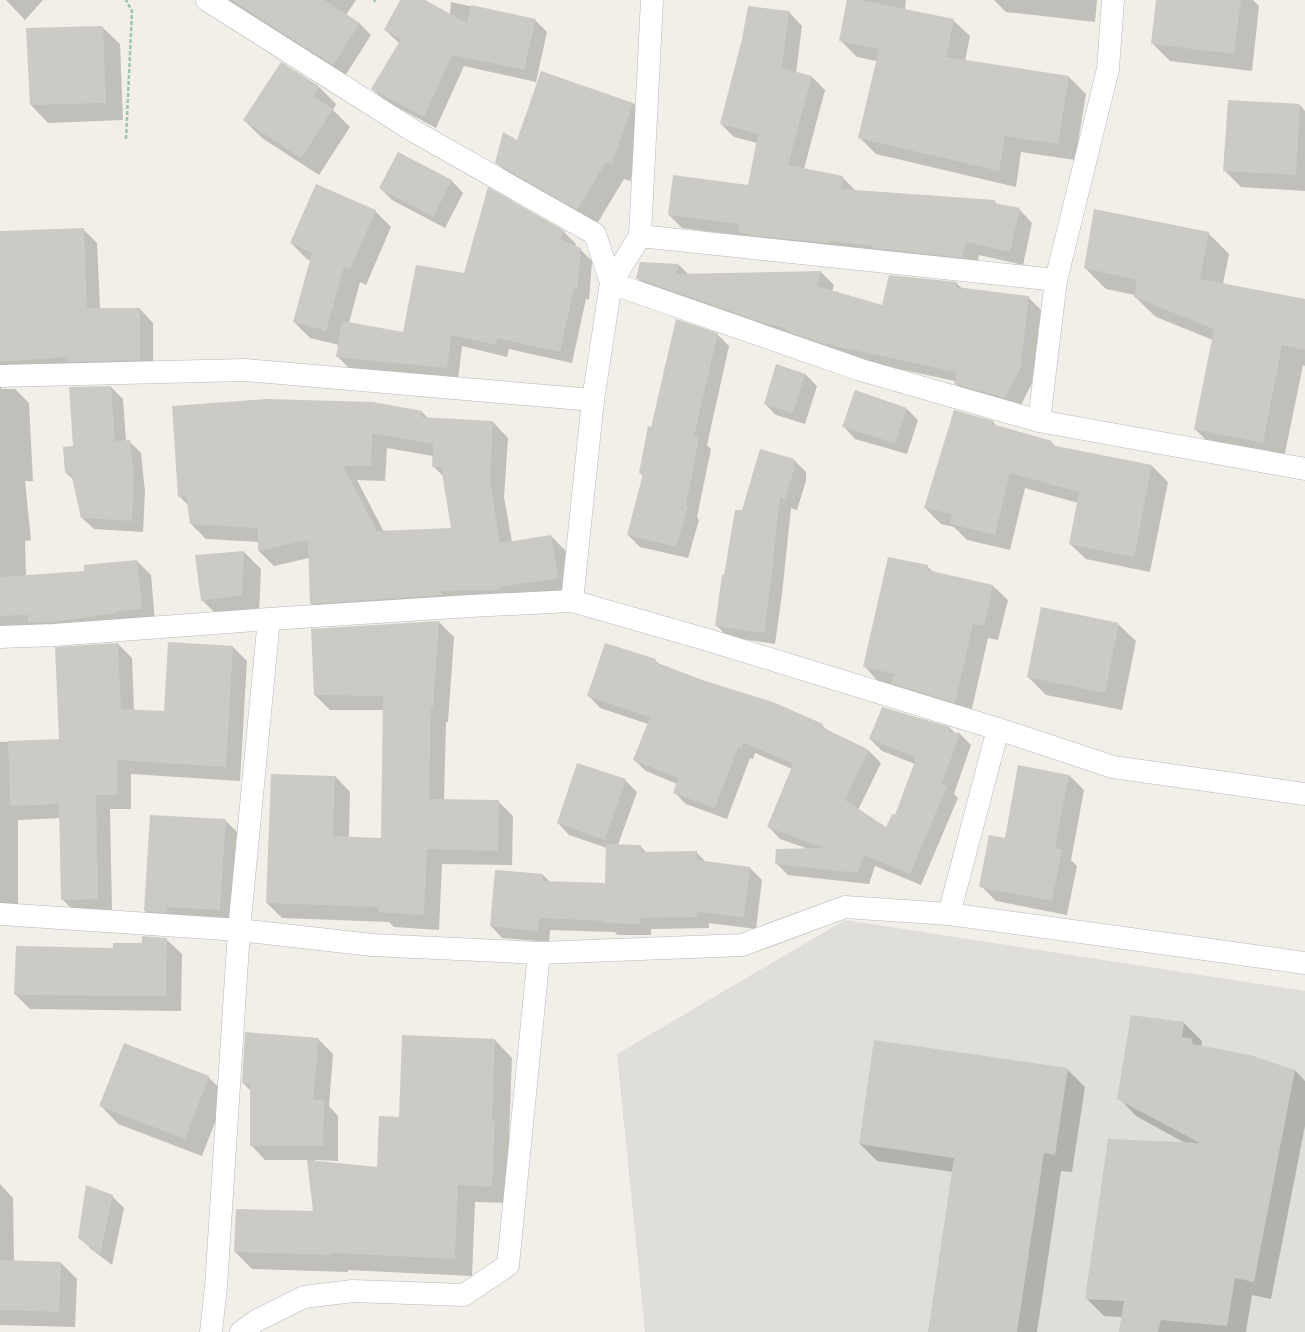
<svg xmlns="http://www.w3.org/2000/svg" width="1305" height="1332" viewBox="0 0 1305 1332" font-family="Manrope,sans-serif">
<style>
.industrial{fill:#e0deda}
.shadow{fill:#0003;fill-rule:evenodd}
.building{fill:#cccac5;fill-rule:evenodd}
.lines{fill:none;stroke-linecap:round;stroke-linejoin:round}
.minor-casing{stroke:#b5b8bc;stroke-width:23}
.path{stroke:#9cc7a9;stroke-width:2.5;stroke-dasharray:4 2;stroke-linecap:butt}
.minor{stroke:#fff;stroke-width:22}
</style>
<rect width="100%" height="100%" fill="#f1efe8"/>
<path class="industrial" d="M 845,920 L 1305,991 L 1305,1332 L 645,1332 L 617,1054 Z"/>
<path class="shadow" d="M 6,0 L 43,0 L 25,20 Z
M 227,0 L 356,0 L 346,15 L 359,23 L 371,35 L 345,76 Z
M 401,0 L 423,0 L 450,15 L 451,2 L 535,20 L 547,32 L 536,82 L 464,66 L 436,128 L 384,100 L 372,89 L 399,43 L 385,30 Z
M 847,0 L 906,0 L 905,10 L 953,20 L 970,36 L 965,61 L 1069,77 L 1086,94 L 1075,160 L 1021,152 L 1016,187 L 876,154 L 859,137 L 877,61 L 857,57 L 840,40 Z
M 994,0 L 1097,0 L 1095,22 L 1006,12 Z
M 1157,0 L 1253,0 L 1259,6 L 1252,71 L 1170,61 L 1152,43 Z
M 789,12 L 802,26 L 796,73 L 812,77 L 825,90 L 804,169 L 842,177 L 856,191 L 994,201 L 998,205 L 1019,209 L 1032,223 L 1023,265 L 979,255 L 976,270 L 743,236 L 682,228 L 669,215 L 749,186 L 757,143 L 734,137 L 721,124 Z
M 102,27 L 120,44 L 123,120 L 48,123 L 31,105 L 27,29 Z
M 282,63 L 319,87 L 336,104 L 333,110 L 350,127 L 319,175 L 262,138 L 244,120 Z
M 633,103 L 650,121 L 630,181 L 624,179 L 595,227 L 514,180 L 496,162 L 518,142 Z
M 1300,105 L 1305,111 L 1305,191 L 1241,187 L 1224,170 Z
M 398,153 L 452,181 L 463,193 L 445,228 L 392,200 L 380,188 Z
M 375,211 L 391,227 L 366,285 L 360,282 L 349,323 L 404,333 L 465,274 L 564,232 L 576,244 L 574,247 L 580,249 L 592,261 L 589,300 L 586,299 L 572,363 L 509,349 L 507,357 L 462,346 L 458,380 L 349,368 L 337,356 L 339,345 L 310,338 L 294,322 L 311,261 L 307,259 L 291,243 Z
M 83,229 L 97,243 L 100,309 L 140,309 L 153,323 L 153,374 L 3,384 L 1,389 L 15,389 L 29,403 L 33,481 L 25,481 L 31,540 L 25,541 L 26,576 L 86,572 L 137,561 L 151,575 L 155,622 L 0,630 L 0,307 Z
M 1208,233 L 1229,254 L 1223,284 L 1305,300 L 1305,366 L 1303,365 L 1283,463 L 1216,450 L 1195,429 L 1213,340 L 1156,317 L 1135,297 L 1135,295 L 1106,289 L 1085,268 Z
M 641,263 L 679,265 L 689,275 L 821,272 L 834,285 L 832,292 L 883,306 L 956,283 L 963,289 L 1028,297 L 1041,310 L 1032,383 L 1018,411 L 968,396 L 955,383 L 955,381 L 834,355 L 650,291 L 637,278 Z
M 717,334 L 729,346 L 707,445 L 711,449 L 697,517 L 699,520 L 688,558 L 640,547 L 628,535 L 643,476 L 640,473 L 652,428 Z
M 777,365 L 805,374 L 817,386 L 805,424 L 776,415 L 765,404 Z
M 111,387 L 123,399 L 126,441 L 129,441 L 141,453 L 145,492 L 143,532 L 94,529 L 82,518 L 74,480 L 66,473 L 74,447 L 70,388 Z
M 907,409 L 918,420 L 907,454 L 855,439 L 844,427 Z
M 422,412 L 429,419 L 493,422 L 508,438 L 504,497 L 512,542 L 551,536 L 566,551 L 572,593 L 326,619 L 311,603 L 309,558 L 274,566 L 259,551 L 259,542 L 206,539 L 191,524 L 189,506 L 179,496 ZM 387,448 L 433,456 L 433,466 L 444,477 L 452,529 L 384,532 L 357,480 L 385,481 Z
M 993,422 L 998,427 L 1051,442 L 1056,447 L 1152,466 L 1168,482 L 1150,572 L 1086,559 L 1070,544 L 1078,503 L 1025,488 L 1010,550 L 967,540 L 954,527 L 941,524 L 925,508 Z
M 794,460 L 806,472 L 806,481 L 797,510 L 791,508 L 782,594 L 775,644 L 728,637 L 716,625 L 725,576 Z
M 244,552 L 261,569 L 259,613 L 220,618 L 202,600 Z
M 927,566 L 933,572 L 993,586 L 1008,600 L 998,640 L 988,638 L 970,717 L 907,698 L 894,685 L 879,682 L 865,667 Z
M 439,622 L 454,637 L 448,722 L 446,722 L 444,800 L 498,801 L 513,816 L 512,865 L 442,864 L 439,930 L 394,927 L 389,922 L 282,918 L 267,903 L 335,776 L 350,792 L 349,837 L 382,839 L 384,710 L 330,710 L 315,695 Z
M 1118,624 L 1136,641 L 1122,710 L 1046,695 L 1028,677 Z
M 118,644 L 132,658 L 134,711 L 165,712 L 233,647 L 247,661 L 240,781 L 131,774 L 131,809 L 110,809 L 112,913 L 77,914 L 62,899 L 61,818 L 18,820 L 18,911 L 0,911 L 0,742 L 60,740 Z
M 655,660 L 659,664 L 822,725 L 829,732 L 869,751 L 881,763 L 858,810 L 887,828 L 895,816 L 915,764 L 882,751 L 870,739 L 950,728 L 955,733 L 960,734 L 971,745 L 954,794 L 958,798 L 921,885 L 875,866 L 869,884 L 788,875 L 776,863 L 808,849 L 780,839 L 769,827 L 792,769 L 755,753 L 753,759 L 750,758 L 727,819 L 686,804 L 674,792 L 677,784 L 646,771 L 634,760 L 648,724 L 600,708 L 589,696 Z
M 1069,775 L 1084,790 L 1071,860 L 1077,866 L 1067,915 L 996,901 L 981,886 L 1005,840 Z
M 625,780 L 637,792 L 618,845 L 640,846 L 647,853 L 696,852 L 707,863 L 750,868 L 762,880 L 756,929 L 709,923 L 709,928 L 651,929 L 651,935 L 617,935 L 615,932 L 550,930 L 549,942 L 502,938 L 491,926 L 543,875 L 550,882 L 606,884 L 607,848 L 569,835 L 558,823 Z
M 225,820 L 243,838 L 238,927 L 162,928 L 145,911 Z
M 166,939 L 182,954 L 181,1011 L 30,1009 L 15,994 L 143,944 Z
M 1132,1017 L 1184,1023 L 1202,1041 L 1201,1047 L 1295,1070 L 1305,1081 L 1305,1126 L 1271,1299 L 1252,1295 L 1246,1332 L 1120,1332 L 1122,1317 L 1104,1316 L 1086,1298 L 1187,1144 L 1136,1116 L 1119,1098 Z
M 318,1039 L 333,1054 L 329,1106 L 338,1116 L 338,1161 L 315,1160 L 315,1162 L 378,1168 L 400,1118 L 495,1040 L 512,1058 L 509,1136 L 512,1139 L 509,1203 L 475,1202 L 472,1276 L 348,1270 L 348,1272 L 252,1269 L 235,1252 L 315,1212 L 308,1160 L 265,1160 L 251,1145 L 251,1091 L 243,1083 Z
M 1067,1069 L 1085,1087 L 1072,1172 L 1061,1171 L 1037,1332 L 929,1332 L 953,1172 L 877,1161 L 860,1144 Z
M 208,1077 L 226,1094 L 202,1156 L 118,1124 L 101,1106 Z
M 0,1184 L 13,1198 L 14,1261 L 61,1263 L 77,1279 L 75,1327 L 0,1325 Z
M 112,1196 L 124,1208 L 112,1265 L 91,1249 L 79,1237 Z"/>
<path class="building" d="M 232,0 L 324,0 L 360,23 L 333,65 Z
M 400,0 L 425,0 L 467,23 L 471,5 L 536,19 L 524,70 L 452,55 L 424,117 L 371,89 L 401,39 L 384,30 Z
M 847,0 L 861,0 L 954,19 L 946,57 L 1069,76 L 1058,144 L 1005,136 L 999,171 L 858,138 L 879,49 L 839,41 Z
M 1156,0 L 1241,0 L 1234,54 L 1151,44 Z
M 748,6 L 789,11 L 782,68 L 812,76 L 788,165 L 843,176 L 841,189 L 995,200 L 994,203 L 1020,208 L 1010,252 L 966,242 L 962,258 L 873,248 L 873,246 L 830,241 L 829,243 L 756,236 L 738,232 L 740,224 L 668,215 L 673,175 L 748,185 L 758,134 L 720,124 L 742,39 Z
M 103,26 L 106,103 L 30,105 L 26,28 Z
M 281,62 L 319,86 L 313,96 L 333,109 L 301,158 L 243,120 Z
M 541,71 L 633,103 L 612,164 L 606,162 L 577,210 L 495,163 L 503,132 L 517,140 Z
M 1228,100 L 1300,104 L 1296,175 L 1223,171 Z
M 398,152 L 452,180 L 433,217 L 379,188 Z
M 316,184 L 376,210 L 350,269 L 344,267 L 326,331 L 293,322 L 312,253 L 290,243 Z
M 488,187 L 565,231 L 560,239 L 581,248 L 577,289 L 574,288 L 560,352 L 497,338 L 496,345 L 451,335 L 447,368 L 336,357 L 342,321 L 403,332 L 416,265 L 464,273 Z
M 1094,209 L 1209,232 L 1200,279 L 1305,299 L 1305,350 L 1282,345 L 1263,443 L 1194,429 L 1214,329 L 1134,297 L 1137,280 L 1084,268 Z
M 84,228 L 87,308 L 140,308 L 140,360 L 67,362 L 67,357 L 0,362 L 0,231 Z
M 640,262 L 679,264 L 676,274 L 821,271 L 817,286 L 882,305 L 889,275 L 957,282 L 956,287 L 1029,296 L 1020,370 L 1005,398 L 954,384 L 956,372 L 821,343 L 786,331 L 787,329 L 761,322 L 636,278 Z
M 676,319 L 718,333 L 694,436 L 699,437 L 686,506 L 688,507 L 676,547 L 627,535 L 643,474 L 639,473 L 648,426 L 651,427 Z
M 776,364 L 805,374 L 793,413 L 764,404 Z
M 111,386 L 115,441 L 130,440 L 134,480 L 132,521 L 81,518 L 71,473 L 65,473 L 63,447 L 73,446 L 69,387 Z
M 855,390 L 907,408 L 895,443 L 842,427 Z
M 267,399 L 373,402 L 422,411 L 421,417 L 493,421 L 490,481 L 500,543 L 551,535 L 558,578 L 499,587 L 499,590 L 442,591 L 442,595 L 310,604 L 308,540 L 258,551 L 258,528 L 190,524 L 186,496 L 178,497 L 172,406 ZM 372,433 L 433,444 L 432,467 L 441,467 L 451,528 L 377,531 L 343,466 L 371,466 Z
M 954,410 L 994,421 L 992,424 L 1052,441 L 1051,445 L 1152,465 L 1134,557 L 1069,544 L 1079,492 L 1010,473 L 995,535 L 950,524 L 952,514 L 924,508 Z
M 760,449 L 794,459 L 794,469 L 785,499 L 780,497 L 771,582 L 764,633 L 715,626 L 722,575 L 724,575 L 735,510 L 742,510 Z
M 244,551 L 242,595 L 201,601 L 195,555 Z
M 888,557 L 928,565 L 927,570 L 993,585 L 984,626 L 973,624 L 955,703 L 891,683 L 895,674 L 863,667 Z
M 137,560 L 142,609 L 117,611 L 117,613 L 53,622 L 28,622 L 28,615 L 0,616 L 0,577 L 84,571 L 84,565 Z
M 1041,607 L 1119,623 L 1105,693 L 1027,677 Z
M 439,621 L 433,707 L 431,707 L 429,799 L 499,800 L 498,851 L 427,849 L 424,915 L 378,912 L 378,907 L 266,903 L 271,774 L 335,776 L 333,836 L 381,838 L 383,696 L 314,695 L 311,629 Z
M 168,642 L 233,646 L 226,767 L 117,760 L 117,795 L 96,795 L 98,899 L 61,900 L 59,804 L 10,806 L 8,741 L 59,739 L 55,647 L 118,643 L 121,709 L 164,711 Z
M 605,643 L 656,659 L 655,662 L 702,680 L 773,702 L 823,724 L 822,727 L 869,750 L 845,800 L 886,827 L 892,814 L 895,815 L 915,761 L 914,761 L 915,757 L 869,739 L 882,707 L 950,727 L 949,732 L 960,733 L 942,784 L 947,786 L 910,874 L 864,855 L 857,873 L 775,864 L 776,849 L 824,848 L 767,827 L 793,764 L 743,742 L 741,748 L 738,747 L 715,808 L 673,793 L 678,778 L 633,760 L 650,717 L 587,696 Z
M 577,763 L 626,779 L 605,840 L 557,823 Z
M 1018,765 L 1069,775 L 1055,848 L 1062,850 L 1052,901 L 979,887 L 989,835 L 1005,838 Z
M 150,815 L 226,819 L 220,910 L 167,907 L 167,913 L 144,911 Z
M 606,844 L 641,845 L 641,852 L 697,851 L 697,860 L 750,867 L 744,917 L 697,912 L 697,917 L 640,918 L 640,924 L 605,923 L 605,921 L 539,918 L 538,931 L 490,926 L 495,870 L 543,874 L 543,881 L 605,883 Z
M 142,936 L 167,938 L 166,996 L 14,995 L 16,946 L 113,948 L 113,943 L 142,943 Z
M 1131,1015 L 1184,1022 L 1182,1037 L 1191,1038 L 1193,1044 L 1250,1055 L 1295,1070 L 1254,1282 L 1235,1278 L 1227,1326 L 1161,1320 L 1158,1332 L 1119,1332 L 1124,1301 L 1085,1299 L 1108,1139 L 1200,1143 L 1117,1099 Z
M 245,1032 L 319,1038 L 313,1100 L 324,1100 L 323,1146 L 250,1146 L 250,1084 L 242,1083 Z
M 402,1035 L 495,1039 L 492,1120 L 495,1120 L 492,1187 L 458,1185 L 455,1259 L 332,1253 L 331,1255 L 234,1252 L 236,1209 L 313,1211 L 307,1160 L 377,1167 L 379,1116 L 399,1117 Z
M 874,1040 L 1068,1068 L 1055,1155 L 1044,1153 L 1017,1332 L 928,1332 L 954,1158 L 859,1144 Z
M 124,1043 L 209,1076 L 185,1139 L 99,1106 Z
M 86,1185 L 113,1195 L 100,1254 L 78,1238 Z
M 0,1260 L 61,1262 L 59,1312 L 0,1310 Z"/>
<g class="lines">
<g class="minor-casing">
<path id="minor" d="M 207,0 L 412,130 L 595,234 L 611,283 L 861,370 L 1039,421 L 1305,469
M 640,236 L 1056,280
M 0,376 L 245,370 L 593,400
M 1039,421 L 1056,280 L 1108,69 L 1113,0
M 572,601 L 593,400 L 611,283 L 640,236 L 652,0
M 0,637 L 54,635 L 269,619 L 471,606 L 572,601 L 708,640 L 998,729 L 1113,767 L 1305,794
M 0,914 L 239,930 L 372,945 L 539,953 L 742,945 L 845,907 L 949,914 L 1305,963
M 949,914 L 998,729
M 211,1332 L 216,1287 L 239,930 L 269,619
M 241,1332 L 256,1321 L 304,1297 L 353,1291 L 464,1295 L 508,1265 L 539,953"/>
</g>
<path class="path" d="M 374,2 L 375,0
M 126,139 L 132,11 L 126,0"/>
<use href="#minor" class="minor"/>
</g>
</svg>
